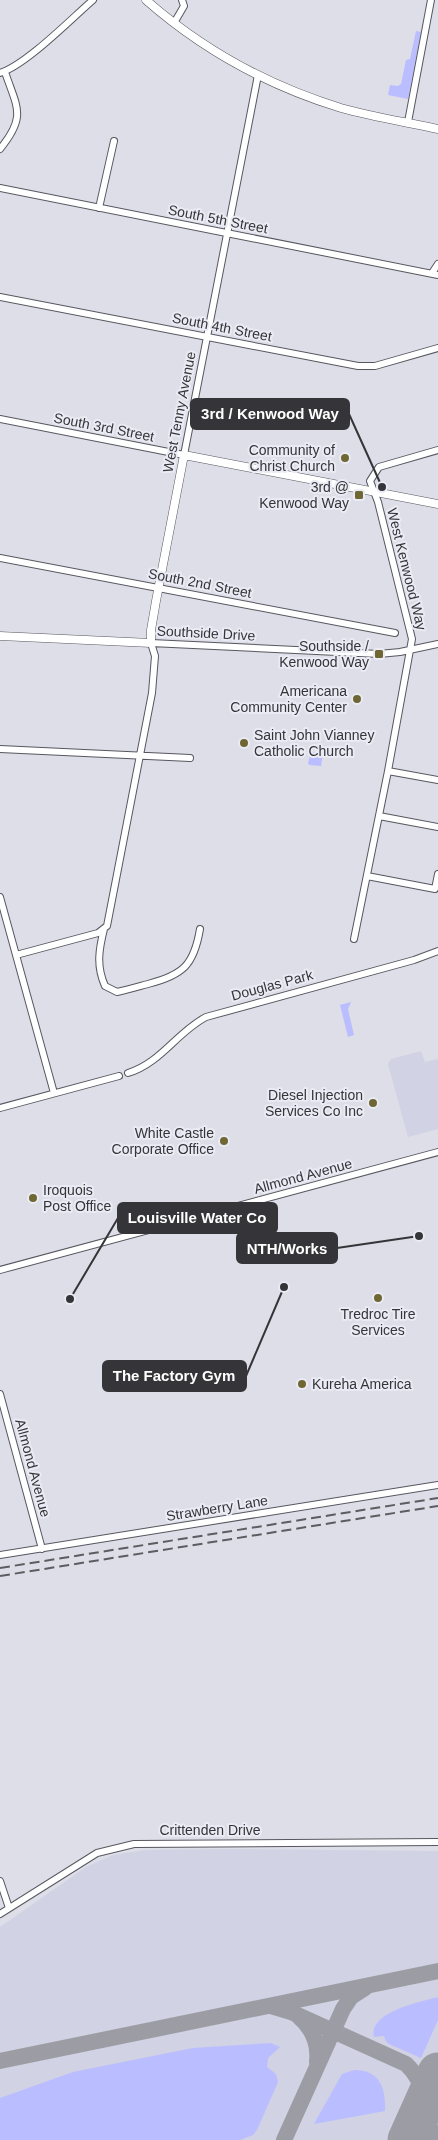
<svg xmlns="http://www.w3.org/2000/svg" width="438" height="2140" viewBox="0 0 438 2140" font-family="Helvetica,sans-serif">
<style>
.built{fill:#d1d2e3}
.green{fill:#babdff}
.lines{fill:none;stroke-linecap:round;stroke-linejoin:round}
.taxiway{stroke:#9c9da4;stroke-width:16}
.runway{stroke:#9c9da4;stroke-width:41}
.minor-casing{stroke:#56575f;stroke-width:8}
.major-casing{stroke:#56575f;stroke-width:9}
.minor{stroke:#fff;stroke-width:6}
.major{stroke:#fff;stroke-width:8}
.rail{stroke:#5c5c61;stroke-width:2;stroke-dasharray:10 5;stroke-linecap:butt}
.poi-dot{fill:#6e6733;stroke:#eaebf4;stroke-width:2}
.labels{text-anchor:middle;stroke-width:4;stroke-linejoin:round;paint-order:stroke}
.street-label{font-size:14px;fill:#353539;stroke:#eaebf4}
.poi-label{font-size:14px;fill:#353539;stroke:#eaebf4;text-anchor:end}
.leader{fill:none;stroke:#353539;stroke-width:2}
.callout-dot{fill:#353539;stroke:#eaebf4;stroke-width:2}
.callout{fill:#353539;stroke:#353539;stroke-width:2}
.callout-label{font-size:15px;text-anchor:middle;font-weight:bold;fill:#fff}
</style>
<rect width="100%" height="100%" fill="#dddee7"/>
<path class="built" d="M 421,1051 L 425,1062 L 438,1059 L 438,1129 L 408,1137 L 388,1064 L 391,1059 Z
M 225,1849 L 438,1851 L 438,2140 L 0,2140 L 0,1927 L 86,1867 L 113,1855 L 145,1850 Z"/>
<path class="green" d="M 416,31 L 421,32 L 408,99 L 388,95 L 390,85 L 398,86 L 401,84 L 406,60 L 410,59 Z
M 311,752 L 323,753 L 321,766 L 309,765 L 308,763 Z
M 351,1002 L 348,1009 L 354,1035 L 348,1037 L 340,1005 Z
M 438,1997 L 438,2020 L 421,2058 L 389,2044 L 386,2041 L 384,2036 L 374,2037 C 368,2012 420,2002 438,1997 Z
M 271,2043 L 280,2047 L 268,2058 L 267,2067 L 276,2074 L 278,2082 L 257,2130 L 253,2135 L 240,2140 L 0,2140 L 0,2098 L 73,2072 L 193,2048 Z
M 354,2070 C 380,2070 386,2088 385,2111 L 314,2124 L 342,2074 Z"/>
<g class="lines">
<path class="taxiway" d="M 271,2006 L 291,2012 L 406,2064 C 434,2091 419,2110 406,2140
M 299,2017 C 313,2029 319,2044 317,2062
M 0,2061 L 438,1971
M 436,2078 L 438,2079
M 425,2136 L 438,2133
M 284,2140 L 343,2009 L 351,1997 L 365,1988"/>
<path class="runway" d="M 408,2140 L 438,2073"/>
<g class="minor-casing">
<path id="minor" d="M 174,23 L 184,6 L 182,0
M 0,73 C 26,65 71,19 93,0
M 408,122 L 431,0
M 0,149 C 27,116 17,108 5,72
M 0,188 L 438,275
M 99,208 L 114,141
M 432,273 L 438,264
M 0,297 L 358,366 L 375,366 L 438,348
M 0,419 L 184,455 L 258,75
M 0,558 L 395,633
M 0,749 L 190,758
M 388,771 L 438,780
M 379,816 L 438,827
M 367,876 L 435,889 L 438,874
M 0,897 L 54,1093
M 104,929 C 99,949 96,966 105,986 L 117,992 C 127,990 137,987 148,984 C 183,975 194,965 200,929
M 354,939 L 388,771 L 412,639 L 378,502 L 370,481 L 379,467 L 438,450
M 16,955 L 98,933 L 107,926 L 152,693 L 155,656 L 151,643 L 379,654 L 400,652 L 438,644
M 128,1073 C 161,1063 177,1032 206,1017 L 414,960 L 438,951
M 0,1108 L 119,1076
M 0,1270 L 438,1152
M 0,1394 L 42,1549
M 0,1555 L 438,1485
M 0,1881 L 9,1908
M 0,1914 L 97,1853 L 134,1844 L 438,1842"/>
</g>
<g class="major-casing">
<path id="major" d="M 146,0 C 203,50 269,86 341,108 C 373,117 406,122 438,129
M 0,636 L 151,643 L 151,630 L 156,601 L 184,455 L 438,504"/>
</g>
<use href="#minor" class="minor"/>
<use href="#major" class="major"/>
<path class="rail" d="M 0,1568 L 438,1498
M 0,1576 L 438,1506"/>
</g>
<g class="poi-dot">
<circle cx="345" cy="458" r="5"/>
<rect x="354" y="490" width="10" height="10" rx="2.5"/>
<rect x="374" y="649" width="10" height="10" rx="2.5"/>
<circle cx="357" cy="699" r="5"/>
<circle cx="244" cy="743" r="5"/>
<circle cx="373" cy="1103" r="5"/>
<circle cx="224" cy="1141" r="5"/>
<circle cx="33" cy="1198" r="5"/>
<circle cx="378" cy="1298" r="5"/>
<circle cx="302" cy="1384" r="5"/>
</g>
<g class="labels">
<g class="street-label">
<text transform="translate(218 219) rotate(11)" y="5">South 5th Street</text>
<text transform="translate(222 327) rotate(11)" y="5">South 4th Street</text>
<text transform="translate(179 412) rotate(-79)" y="5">West Tenny Avenue</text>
<text transform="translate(104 427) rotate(11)" y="5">South 3rd Street</text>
<text transform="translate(407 569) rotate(76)" y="5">West Kenwood Way</text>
<text transform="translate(200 583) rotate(11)" y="5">South 2nd Street</text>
<text transform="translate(206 633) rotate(3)" y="5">Southside Drive</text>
<text transform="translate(272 985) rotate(-15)" y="5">Douglas Park</text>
<text transform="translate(303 1176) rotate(-15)" y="5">Allmond Avenue</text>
<text transform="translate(33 1468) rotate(75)" y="5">Allmond Avenue</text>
<text transform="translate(217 1508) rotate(-9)" y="5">Strawberry Lane</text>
<text x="210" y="1835">Crittenden Drive</text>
</g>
<g class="poi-label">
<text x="335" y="455">Community of<tspan x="335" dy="16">Christ Church</tspan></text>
<text x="349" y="492">3rd @<tspan x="349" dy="16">Kenwood Way</tspan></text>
<text x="369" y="651">Southside /<tspan x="369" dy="16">Kenwood Way</tspan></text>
<text x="347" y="696">Americana<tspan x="347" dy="16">Community Center</tspan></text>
<text x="254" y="740" text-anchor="start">Saint John Vianney<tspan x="254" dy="16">Catholic Church</tspan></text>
<text x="363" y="1100">Diesel Injection<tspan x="363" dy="16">Services Co Inc</tspan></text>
<text x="214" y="1138">White Castle<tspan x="214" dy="16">Corporate Office</tspan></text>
<text x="43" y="1195" text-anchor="start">Iroquois<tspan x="43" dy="16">Post Office</tspan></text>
<text x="378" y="1319" text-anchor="middle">Tredroc Tire<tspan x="378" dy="16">Services</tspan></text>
<text x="312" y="1389" text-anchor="start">Kureha America</text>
</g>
</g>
<path class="leader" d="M382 487L349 414M70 1299L118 1218M419 1236L337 1248M284 1287L246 1376"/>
<g class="callout-dot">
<circle cx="382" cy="487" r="5"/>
<circle cx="70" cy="1299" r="5"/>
<circle cx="419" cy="1236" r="5"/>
<circle cx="284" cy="1287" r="5"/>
</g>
<g class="callout">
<rect x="191" y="399" width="158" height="30" rx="5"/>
<rect x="118" y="1203" width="159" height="30" rx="5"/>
<rect x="237" y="1233" width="100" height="30" rx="5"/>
<rect x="103" y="1361" width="143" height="30" rx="5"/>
</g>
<g class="callout-label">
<text x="270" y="419">3rd / Kenwood Way</text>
<text x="197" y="1223">Louisville Water Co</text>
<text x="287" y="1254">NTH/Works</text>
<text x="174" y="1381">The Factory Gym</text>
</g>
</svg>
